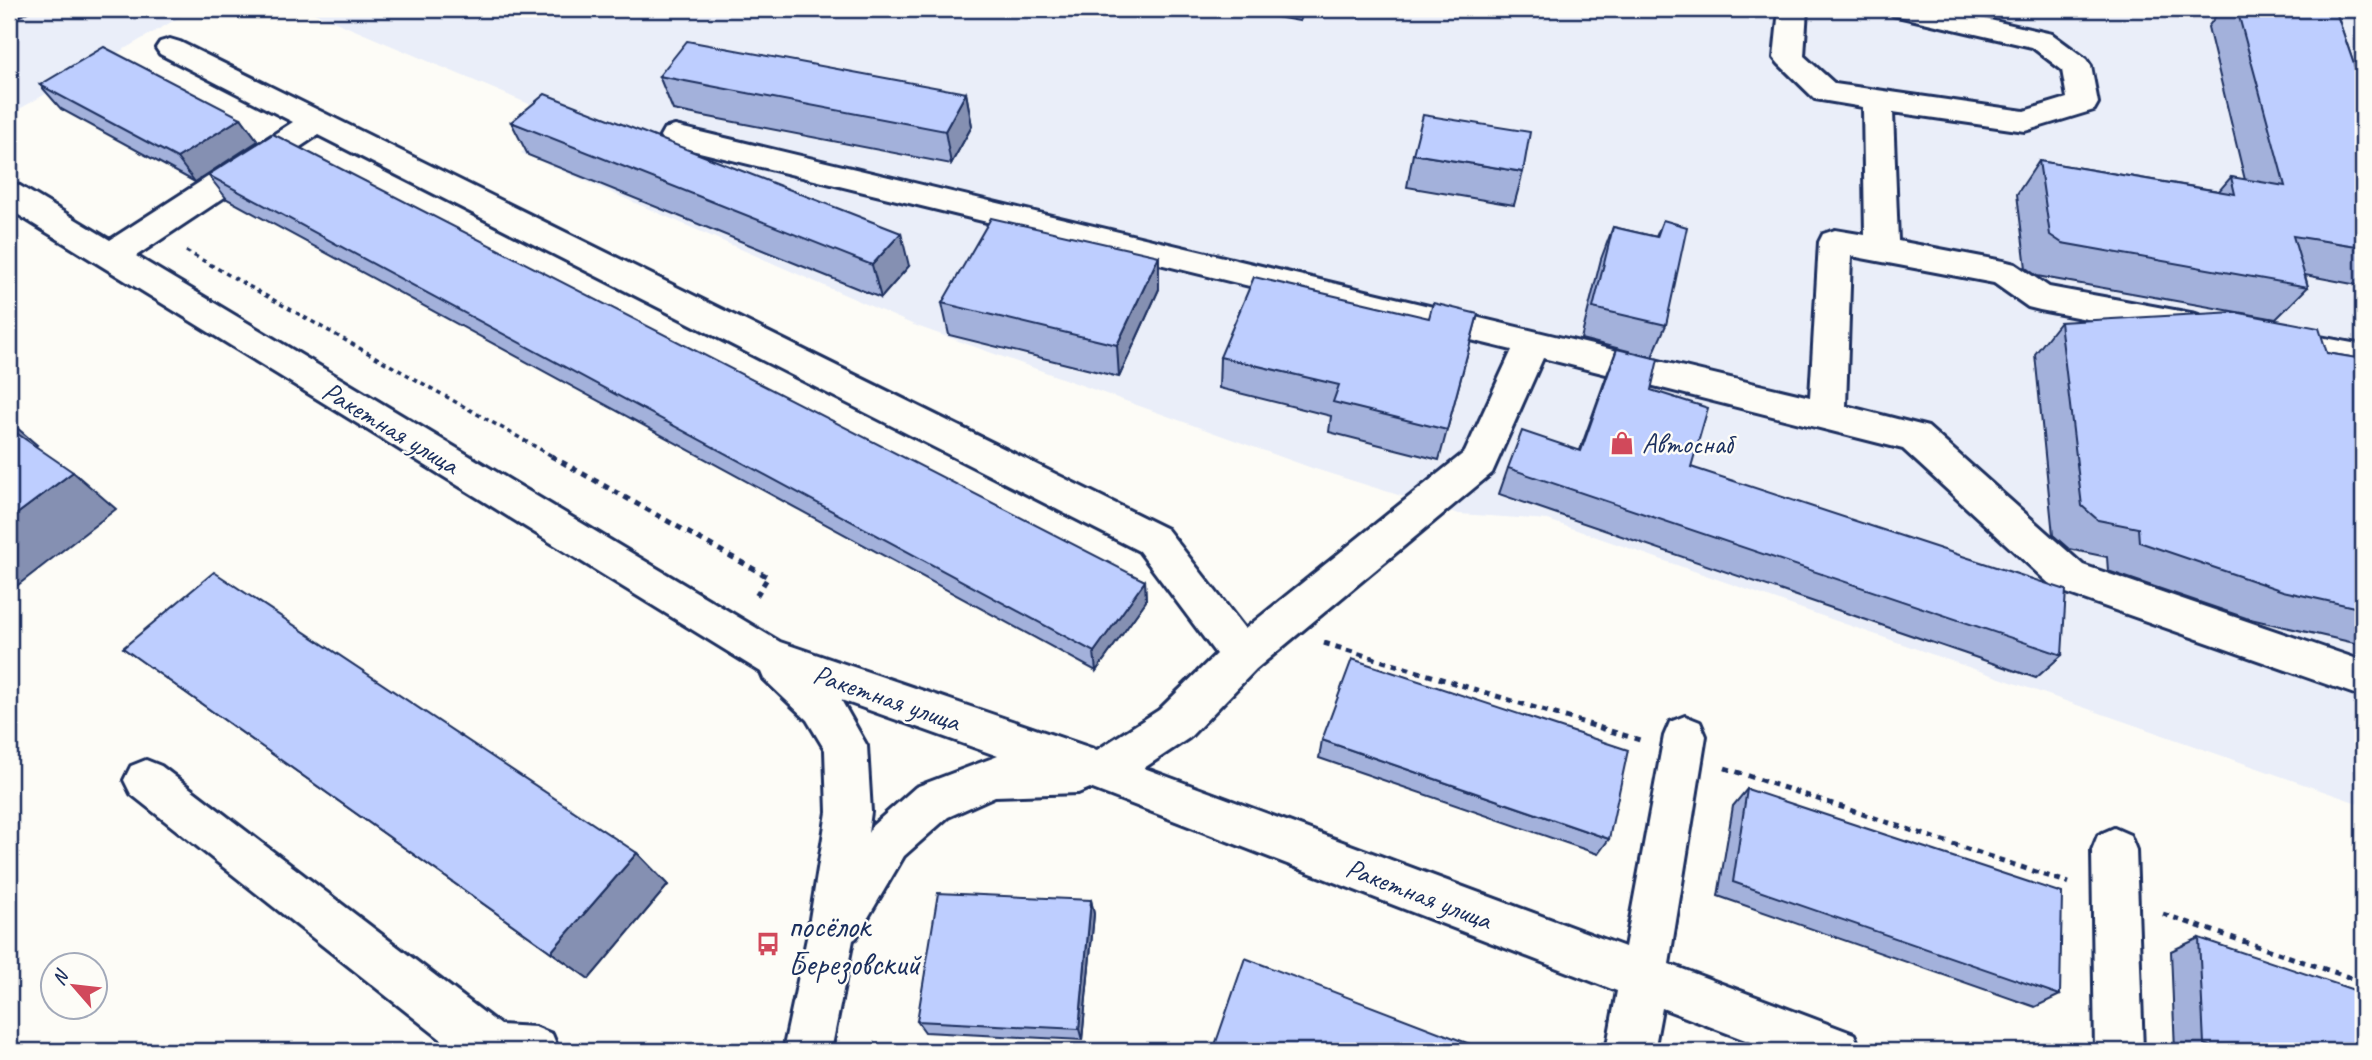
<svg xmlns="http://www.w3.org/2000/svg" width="2372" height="1060" viewBox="0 0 2372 1060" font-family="Caveat,sans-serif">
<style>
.built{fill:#eaeef9}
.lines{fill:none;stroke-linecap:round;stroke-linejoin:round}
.minor-casing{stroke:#1b2f5e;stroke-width:6}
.path-far1{stroke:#1b2f5e;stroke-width:3.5;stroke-dasharray:4.5 4.5;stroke-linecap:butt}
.path{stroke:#1b2f5e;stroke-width:5;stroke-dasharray:6 6;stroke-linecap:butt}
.minor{fill:#fdfcf7;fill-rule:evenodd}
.wall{fill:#a3b1db;stroke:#1b2f5e;stroke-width:2}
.shaded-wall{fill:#8590b2;stroke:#1b2f5e;stroke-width:2}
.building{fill:#beceff;stroke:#1b2f5e;stroke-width:2}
.labels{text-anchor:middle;stroke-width:5;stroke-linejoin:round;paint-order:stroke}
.street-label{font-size:28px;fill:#1b2f5e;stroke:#fdfcf7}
.poi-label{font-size:28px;fill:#1b2f5e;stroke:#fdfcf7;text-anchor:start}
.near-poi-label{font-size:33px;fill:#1b2f5e;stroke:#fdfcf7;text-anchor:start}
</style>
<rect width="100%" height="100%" fill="#fdfcf7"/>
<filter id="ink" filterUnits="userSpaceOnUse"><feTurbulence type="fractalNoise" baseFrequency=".0143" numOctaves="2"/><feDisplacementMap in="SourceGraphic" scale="14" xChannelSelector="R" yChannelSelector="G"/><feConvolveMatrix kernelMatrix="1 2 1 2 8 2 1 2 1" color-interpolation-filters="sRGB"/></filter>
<g filter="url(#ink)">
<path class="built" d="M 9,9 L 194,9 L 9,115 Z
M 305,9 L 2363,9 L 2363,805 L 1548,520 L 1459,514 L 1312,468 L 914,325 L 521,153 L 562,118 Z"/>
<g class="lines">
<g class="minor-casing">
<path id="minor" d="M 1779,9 L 1807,9 L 1804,56 L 1835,84 L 2024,111 L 2067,98 L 2062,70 L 2032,47 L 1893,15 L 1889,9 L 1941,9 L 2052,34 L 2086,59 L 2091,66 L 2098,103 L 2094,110 L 2025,131 L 1893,112 L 1898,241 L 2003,261 L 2015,264 L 2049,287 L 2196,314 L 2208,318 L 2213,327 L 2208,336 L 2196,340 L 2040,310 L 2028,307 L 1994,283 L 1851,256 L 1846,406 L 1928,427 L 2083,565 L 2363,661 L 2363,697 L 2055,589 L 1903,449 L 1543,358 L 1492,473 L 1256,669 L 1189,738 L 1144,768 L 1625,947 L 1664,736 L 1670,722 L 1685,716 L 1700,722 L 1706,736 L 1669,964 L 1854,1034 L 1861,1051 L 1774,1051 L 1662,1008 L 1654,1051 L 1606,1051 L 1617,991 L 1090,788 L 1078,793 L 995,796 L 948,817 L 904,856 L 856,938 L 853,940 L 831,1051 L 783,1051 L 807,938 L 827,812 L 825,750 L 807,720 L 764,679 L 761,672 L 9,209 L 9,183 L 20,186 L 110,240 L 293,122 L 160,54 L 156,48 L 160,42 L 170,39 L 180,42 L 1167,529 L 1245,629 L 1465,452 L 1512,350 L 675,146 L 664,143 L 660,136 L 664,129 L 675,126 L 1810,397 L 1819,242 L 1823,234 L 1835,230 L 1865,235 L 1863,107 L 1815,99 L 1779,64 L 1774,58 ZM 318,135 L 1139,551 L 1216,654 L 1159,710 L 1097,750 L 780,642 L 136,256 ZM 841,700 L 998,756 L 916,787 L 872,826 L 868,833 L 871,812 L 867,746 Z
M 2276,329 L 2363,345 L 2363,371 L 2264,351 L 2259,342 L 2264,333 Z
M 146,760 L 161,766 L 500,1025 L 535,1027 L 552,1034 L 559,1051 L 456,1051 L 131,794 L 124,780 L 131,766 Z
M 2114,828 L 2130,835 L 2136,850 L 2143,1051 L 2095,1051 L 2092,850 L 2098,835 Z"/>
</g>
<path class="path-far1" d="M 186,251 L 554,457"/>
<path class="path" d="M 551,456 L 768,577 L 755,598
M 1324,643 L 1640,740
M 1725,768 L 2069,883
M 2163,914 L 2363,982"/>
<use href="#minor" class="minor"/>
</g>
<path class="wall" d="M 1230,9 L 1304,9 L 1300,21 Z
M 2221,9 L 2335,9 L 2363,91 L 2363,286 L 2305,275 L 2308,287 L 2276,319 L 2037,276 L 2026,268 L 2017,194 L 2039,161 L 2219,191 L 2231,177 L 2245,180 L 2208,27 Z
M 659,76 L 966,93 L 972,126 L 951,164 L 673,110 Z
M 40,85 L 241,118 L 258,141 L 195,182 L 61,109 Z
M 511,122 L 909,266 L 881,298 L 528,155 Z
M 1413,154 L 1523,172 L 1514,205 L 1407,187 Z
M 208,175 L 1145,581 L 1146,601 L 1096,671 L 227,199 Z
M 1663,220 L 1666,325 L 1652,357 L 1581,339 L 1601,259 L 1613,227 L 1656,237 Z
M 1159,256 L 1159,289 L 1119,377 L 949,335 L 942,303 Z
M 1478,314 L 1439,460 L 1329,432 L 1331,416 L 1219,388 L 1220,357 L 1429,318 Z
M 2060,322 L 2327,353 L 2363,359 L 2363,645 L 2246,618 L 2108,571 L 2107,557 L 2069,549 L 2053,535 L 2035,354 Z
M 1617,349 L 1651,390 L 1691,467 L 2062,655 L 2036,678 L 1499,494 L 1508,468 L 1580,450 L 1606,377 Z
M 123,648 L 637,853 L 668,885 L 589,979 Z
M 1322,740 L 1609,839 L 1598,854 L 1319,758 Z
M 1747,789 L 2060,995 L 2035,1007 L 1718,896 L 1733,806 Z
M 1091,900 L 1094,914 L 1082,1040 L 925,1032 L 917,1021 Z
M 2199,938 L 2363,1051 L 2175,1051 L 2171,951 Z"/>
<path class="shaded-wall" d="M 9,9 L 33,9 L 9,22 Z
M 1301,9 L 1304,9 L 1300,21 Z
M 966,93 L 972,126 L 951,164 L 945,131 Z
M 241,118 L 258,141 L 195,182 L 177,158 Z
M 901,233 L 909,266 L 881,298 L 872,265 Z
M 1159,256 L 1159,289 L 1119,377 L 1117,345 Z
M 9,421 L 37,445 L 30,450 L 9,432 Z
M 73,472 L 116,509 L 9,592 L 9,520 Z
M 1145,581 L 1146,601 L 1096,671 L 1094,652 Z
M 637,853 L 668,885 L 589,979 L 551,952 Z
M 1091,900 L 1094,914 L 1082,1040 L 1079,1029 Z"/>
<path class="building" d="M 2237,9 L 2335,9 L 2363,91 L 2363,247 L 2293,236 L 2308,287 L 2062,243 L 2050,235 L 2039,161 L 2235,194 L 2231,177 L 2285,186 Z
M 687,41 L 966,93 L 945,131 L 659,76 Z
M 104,47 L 241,118 L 177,158 L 40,85 Z
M 545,94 L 901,233 L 872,265 L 511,122 Z
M 1423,115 L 1530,132 L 1523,172 L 1413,154 Z
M 273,134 L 1145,581 L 1094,652 L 208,175 Z
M 991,218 L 1159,256 L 1117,345 L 942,303 Z
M 1663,220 L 1687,227 L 1666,325 L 1593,308 L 1613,227 L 1657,237 Z
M 1254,277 L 1429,318 L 1433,303 L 1478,314 L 1447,430 L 1333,402 L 1339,385 L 1220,357 Z
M 2235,312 L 2319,328 L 2327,353 L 2363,359 L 2363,609 L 2283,591 L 2139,542 L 2138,528 L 2098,520 L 2082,506 L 2060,322 Z
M 1617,349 L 1658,359 L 1651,390 L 1708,408 L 1691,467 L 2066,590 L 2062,655 L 1508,468 L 1522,431 L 1581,451 Z
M 9,428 L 73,472 L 9,520 Z
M 214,572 L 637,853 L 551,952 L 123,648 Z
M 1352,659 L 1628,750 L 1609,839 L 1322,740 Z
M 1747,789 L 2062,893 L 2060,995 L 1733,882 Z
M 938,893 L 1091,900 L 1079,1029 L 917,1021 Z
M 2199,938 L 2363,993 L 2363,1051 L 2224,1051 L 2204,1044 Z
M 1245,958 L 1488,1051 L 1213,1051 Z"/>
</g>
<defs>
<g id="shop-bare" transform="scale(1.89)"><path d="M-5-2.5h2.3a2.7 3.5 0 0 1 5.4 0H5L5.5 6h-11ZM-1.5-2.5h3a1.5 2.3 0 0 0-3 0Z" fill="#d1495b" stroke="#fdfcf7" stroke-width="2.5" paint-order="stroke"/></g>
<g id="bus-bare" transform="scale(1.89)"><path d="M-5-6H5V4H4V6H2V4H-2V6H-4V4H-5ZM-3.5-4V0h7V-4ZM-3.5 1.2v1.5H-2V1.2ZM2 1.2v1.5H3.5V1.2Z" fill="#d1495b" stroke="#fdfcf7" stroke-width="2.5" paint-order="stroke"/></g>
</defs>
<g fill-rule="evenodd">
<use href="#shop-bare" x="1622" y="443"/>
<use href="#bus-bare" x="768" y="944"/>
</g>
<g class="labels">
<g class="street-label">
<text transform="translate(391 427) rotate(31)" y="10">Ракетная улица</text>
<text transform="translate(887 697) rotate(19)" y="10">Ракетная улица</text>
<text transform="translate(1419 893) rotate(21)" y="10">Ракетная улица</text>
</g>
<g class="poi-label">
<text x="1642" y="453">Автоснаб</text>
</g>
<g class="near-poi-label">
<text x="788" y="937">посёлок<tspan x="788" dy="38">Березовский</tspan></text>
</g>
</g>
<rect width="2372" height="1060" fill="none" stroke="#fdfcf7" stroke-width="35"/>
<rect x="18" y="18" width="2337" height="1025" fill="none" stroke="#1b2f5e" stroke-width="2.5" filter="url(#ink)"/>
<g transform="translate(74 986) rotate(298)"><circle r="33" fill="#fdfcf7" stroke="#a3aaba" stroke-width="2"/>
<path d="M0-5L12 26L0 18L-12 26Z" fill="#d1495b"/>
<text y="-10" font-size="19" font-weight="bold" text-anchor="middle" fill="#1b2f5e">N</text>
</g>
</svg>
